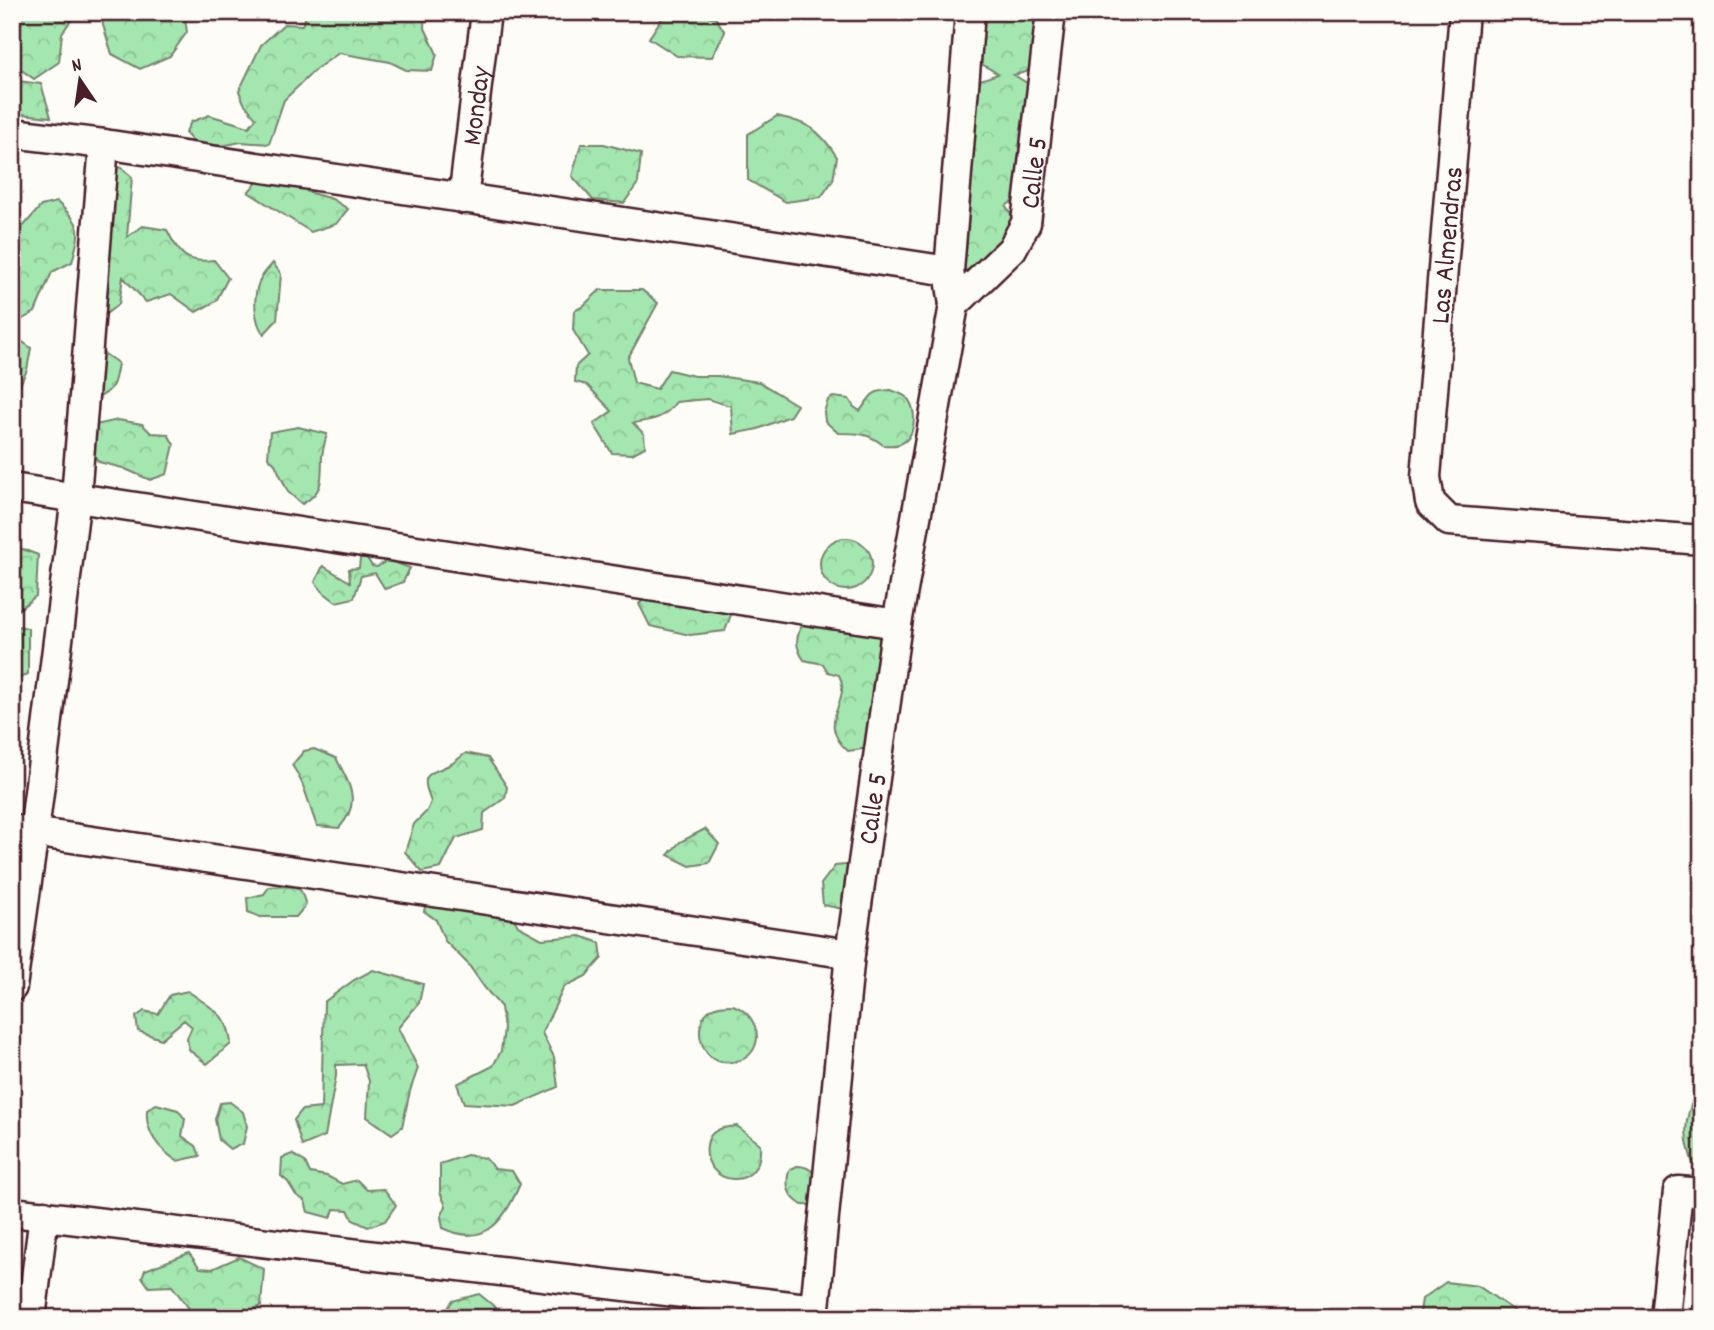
<svg xmlns="http://www.w3.org/2000/svg" width="1714" height="1330" viewBox="0 0 1714 1330" font-family="Dekko,sans-serif">
<style>
.forest{fill:url(#forest-crowns);stroke:#76826d;stroke-width:2}
.lines{fill:none;stroke-linecap:round;stroke-linejoin:round}
.minor-casing{stroke:#4a1f2b;stroke-width:33}
.minor{stroke:#fdfcf7;stroke-width:28}
.labels{text-anchor:middle;stroke-width:5;stroke-linejoin:round;paint-order:stroke}
.street-label{font-size:28px;fill:#4a1f2b;stroke:#fdfcf7}
</style>
<defs>
<pattern id="forest-crowns" width="20" height="18" patternUnits="userSpaceOnUse" patternTransform="scale(1.75)"><rect width="20" height="18" fill="#a3e6af"/><path d="M2 6a3 3 0 1 1 6 0M12 15a3 3 0 1 1 6 0" fill="none" stroke="#8ec597"/></pattern>
</defs>
<rect width="100%" height="100%" fill="#fdfcf7"/>
<filter id="ink" filterUnits="userSpaceOnUse"><feTurbulence type="fractalNoise" baseFrequency=".0143" numOctaves="2"/><feDisplacementMap in="SourceGraphic" scale="14" xChannelSelector="R" yChannelSelector="G"/><feConvolveMatrix kernelMatrix="1 2 1 2 8 2 1 2 1" color-interpolation-filters="sRGB"/></filter>
<g filter="url(#ink)">
<path class="forest" d="M 74,12 L 75,15 L 62,33 L 59,62 L 34,79 L 12,63 L 13,12 Z
M 102,12 L 184,12 L 187,32 L 170,56 L 140,69 L 112,54 L 103,25 Z
M 308,12 L 425,12 L 424,26 L 437,54 L 432,71 L 406,70 L 390,62 L 339,53 L 316,69 L 284,100 L 269,144 L 241,142 L 201,150 L 185,133 L 191,122 L 209,115 L 249,127 L 256,118 L 244,103 L 239,91 L 261,45 L 284,24 L 302,25 Z
M 666,12 L 715,17 L 725,32 L 712,57 L 677,56 L 649,38 Z
M 981,12 L 1037,12 L 1036,64 L 1026,72 L 1014,75 L 1027,83 L 1035,92 L 1029,138 L 1018,146 L 1022,152 L 1017,198 L 1006,206 L 1019,228 L 975,273 L 962,269 L 971,90 L 980,80 L 998,74 L 980,63 Z
M 18,81 L 41,84 L 51,117 L 22,114 L 12,101 L 12,86 Z
M 777,116 C 809,123 819,129 837,157 L 833,180 L 821,197 L 786,202 L 748,180 L 748,134 Z
M 581,144 L 604,144 L 641,154 L 638,183 L 624,203 L 593,200 L 572,176 Z
M 120,167 L 132,177 L 127,237 L 143,226 L 167,230 C 179,254 186,264 214,260 L 228,278 L 216,301 L 196,312 L 171,294 L 146,302 L 123,277 L 119,304 L 106,314 L 81,290 L 99,252 L 85,200 L 100,192 L 90,174 Z
M 260,179 L 298,184 L 308,192 L 332,199 L 348,209 L 336,224 L 311,232 L 248,192 Z
M 57,202 C 83,226 81,229 72,262 L 52,272 L 35,312 L 19,321 L 12,320 L 12,248 L 21,229 L 41,206 Z
M 273,263 L 281,274 L 277,320 L 264,334 C 254,323 253,297 259,282 C 261,276 268,269 273,263 Z
M 600,290 L 642,290 L 658,303 L 628,358 L 634,383 L 657,389 L 669,370 L 694,376 L 718,376 L 759,382 L 797,405 L 790,416 L 758,429 L 733,434 L 731,406 L 707,399 L 676,402 C 664,419 653,420 633,423 L 644,434 L 645,447 L 632,454 L 612,453 L 594,424 L 612,411 L 587,385 L 575,382 L 576,366 L 588,355 L 573,330 L 574,311 L 582,307 Z
M 80,337 L 118,363 C 115,383 114,391 95,399 L 73,375 L 73,345 Z
M 12,338 L 17,338 L 31,348 L 27,370 L 17,391 L 12,392 Z
M 891,390 C 896,392 903,394 907,398 C 918,409 916,438 900,444 C 895,446 889,445 883,445 C 869,433 856,433 838,433 L 825,421 L 824,412 L 828,400 L 833,397 L 849,399 L 854,407 L 860,411 C 872,396 869,391 891,390 Z
M 118,420 L 142,424 L 151,433 L 168,434 L 174,445 L 167,474 L 150,480 L 123,468 L 99,462 L 88,448 L 91,426 Z
M 298,427 L 327,434 C 325,441 323,449 322,456 C 321,478 325,492 302,504 L 288,492 L 275,464 L 268,457 L 270,432 Z
M820 564a26 26 0 1 1 52 0a26 26 0 1 1-52 0Z
M 17,547 L 38,555 L 36,596 L 12,615 L 12,550 Z
M 360,558 L 367,558 L 372,566 L 377,567 L 388,560 L 410,568 L 403,582 L 385,589 L 375,573 L 361,576 L 354,598 L 336,602 L 323,592 L 315,582 L 323,566 L 350,582 L 349,569 L 359,568 Z
M 654,589 L 732,612 L 725,631 L 690,635 L 650,626 L 639,604 Z
M 803,624 L 868,629 L 878,636 L 883,647 L 869,748 L 848,751 C 814,721 853,702 839,675 L 828,672 L 823,664 L 804,660 C 795,647 795,637 803,624 Z
M 12,625 L 28,628 L 28,674 L 12,682 Z
M 314,749 L 336,758 C 350,785 362,803 339,828 L 317,826 C 308,804 306,785 292,765 L 304,751 Z
M 466,753 L 488,758 L 507,787 L 505,798 L 484,813 L 483,830 L 456,838 L 441,868 L 422,872 L 405,852 L 414,824 L 427,811 L 431,802 C 419,771 428,776 451,764 C 457,761 461,756 466,753 Z
M 705,829 L 719,844 L 709,863 L 690,866 L 668,855 L 680,842 Z
M 856,864 L 848,910 L 823,905 L 821,884 L 835,866 Z
M 294,886 L 301,891 L 306,905 L 296,917 L 260,917 L 248,912 L 247,898 L 264,894 L 269,887 Z
M 428,895 L 506,905 L 518,926 L 542,939 L 581,936 L 600,943 L 602,958 L 586,976 L 564,987 L 542,1033 L 554,1057 L 558,1087 L 515,1106 L 464,1103 L 457,1084 L 493,1066 L 501,1051 L 504,1029 L 501,1007 L 484,987 L 468,964 L 445,941 L 436,920 L 424,911 Z
M 373,970 L 423,984 L 419,1003 L 398,1028 L 418,1068 L 410,1091 L 402,1127 L 392,1134 L 367,1117 L 369,1081 L 363,1064 L 336,1065 L 336,1076 L 325,1136 L 302,1146 L 294,1120 L 302,1110 L 321,1108 L 324,1002 L 354,980 Z
M 188,991 C 210,1008 229,1013 231,1044 L 207,1064 L 189,1050 L 187,1038 L 192,1027 L 184,1020 L 161,1039 L 138,1031 L 136,1017 L 144,1011 L 158,1014 L 170,995 Z
M 733,1005 C 752,1012 765,1035 751,1053 C 747,1058 742,1060 737,1061 C 701,1072 689,1023 711,1009 C 717,1005 726,1005 733,1005 Z
M 1702,1079 L 1702,1174 C 1693,1167 1692,1161 1689,1150 C 1681,1124 1691,1103 1702,1079 Z
M 230,1102 L 243,1112 L 247,1126 L 243,1144 L 230,1149 L 219,1140 L 215,1119 L 220,1103 Z
M 156,1104 L 178,1110 L 185,1119 L 182,1136 L 196,1146 L 200,1156 L 177,1161 C 159,1149 145,1133 147,1110 Z
M 737,1126 L 760,1144 C 764,1195 701,1186 707,1145 C 709,1129 724,1127 737,1126 Z
M 292,1154 L 305,1162 L 310,1173 L 327,1176 L 342,1184 L 357,1180 L 367,1190 L 384,1189 L 396,1205 L 385,1221 L 368,1227 L 353,1220 L 348,1210 L 334,1209 L 331,1218 L 308,1212 L 305,1201 L 296,1195 L 288,1182 L 281,1176 L 282,1158 Z
M 467,1155 L 485,1158 L 495,1169 L 512,1171 L 520,1184 C 505,1219 486,1249 443,1228 L 441,1217 L 446,1206 L 440,1192 L 440,1164 Z
M 797,1166 C 808,1166 813,1171 820,1179 L 813,1205 L 802,1205 C 788,1196 785,1187 789,1170 Z
M 189,1253 L 200,1268 L 212,1269 L 239,1257 L 264,1269 L 261,1306 L 243,1315 L 211,1316 L 191,1311 L 172,1286 L 149,1287 L 142,1277 L 145,1270 Z
M 1446,1282 L 1478,1286 L 1525,1318 L 1419,1318 L 1422,1299 Z
M 479,1294 L 500,1311 L 497,1318 L 446,1318 L 446,1312 L 452,1301 Z"/>
<g class="lines">
<g class="minor-casing">
<g id="minor">
<path d="M 1464,12 L 1426,477 L 1430,502 L 1449,521 L 1702,540"/>
<path d="M 12,133 L 104,144 L 949,271"/>
<path id="s1" d="M 463,199 L 486,12"/>
<path id="s2" d="M 954,305 L 1012,249 L 1026,223 L 1051,12"/>
<path d="M 12,488 L 897,624"/>
<path d="M 12,829 L 850,954"/>
<path d="M 12,987 L 34,832 L 76,497 L 104,144"/>
<path d="M 12,1212 L 815,1309"/>
<path d="M 31,1318 L 44,1215"/>
<path id="s3" d="M 814,1318 L 850,954 L 897,624 L 954,305 L 949,271 L 970,12"/>
<path d="M 1665,1318 L 1678,1191 L 1702,1193"/>
</g>
</g>
<use href="#minor" class="minor"/>
</g>
</g>
<g class="labels">
<g class="street-label">
<text dy="10" stroke="none"><textPath href="#s1" startOffset="94">Monday</textPath></text>
<text dy="10" stroke="none"><textPath href="#s2" startOffset="161">Calle 5</textPath></text>
<text transform="translate(1445 245) rotate(-85)" y="10">Las Almendras</text>
<text dy="10" stroke="none"><textPath href="#s3" startOffset="513">Calle 5</textPath></text>
</g>
</g>
<rect width="1714" height="1330" fill="none" stroke="#fdfcf7" stroke-width="42"/>
<rect x="21" y="21" width="1672" height="1288" fill="none" stroke="#4a1f2b" stroke-width="2.5" filter="url(#ink)"/>
<g transform="translate(80 80) rotate(347)" stroke="#fdfcf7" stroke-width="5" paint-order="stroke">
<path d="M0-5L12 26L0 18L-12 26Z" fill="#4a1f2b"/>
<text y="-10" font-size="19" font-weight="bold" text-anchor="middle" fill="#4a1f2b">N</text>
</g>
</svg>
